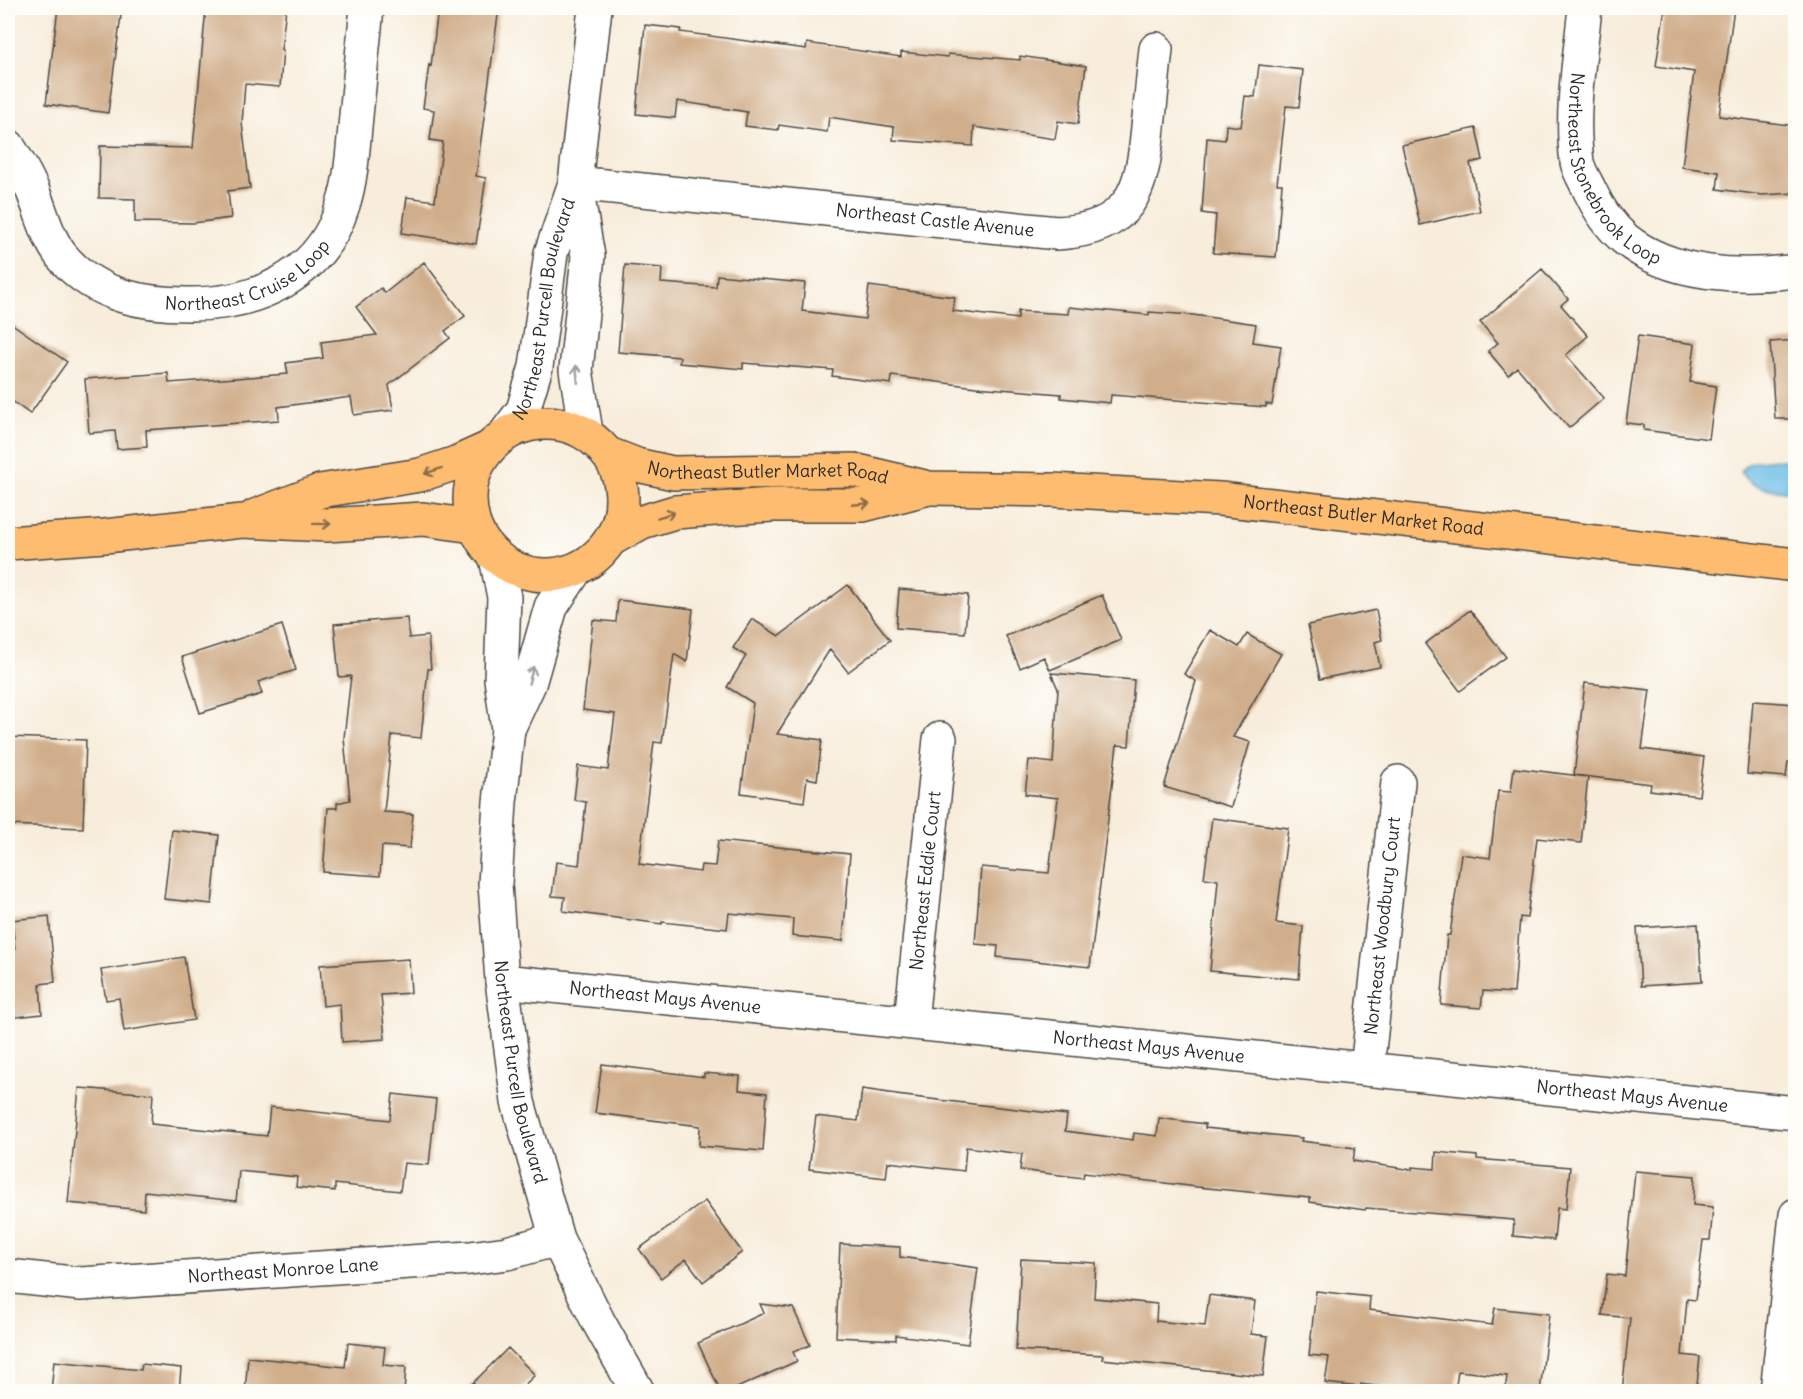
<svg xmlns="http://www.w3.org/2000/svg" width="1803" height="1399" viewBox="0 0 1803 1399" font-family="Delius,sans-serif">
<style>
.water{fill:#6bbde6;stroke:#4b7488;stroke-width:1.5}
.building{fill:#d0ae8b}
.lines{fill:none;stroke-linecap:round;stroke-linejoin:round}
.minor-casing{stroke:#4a4845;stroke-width:36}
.major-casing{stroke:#4a4845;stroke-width:36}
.minor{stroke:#fff;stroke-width:33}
.major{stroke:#fdbc6f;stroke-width:33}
.oneway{stroke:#a0a0a0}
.oneway2{stroke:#8a6c4a}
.labels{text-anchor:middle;stroke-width:5;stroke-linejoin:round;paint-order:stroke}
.street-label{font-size:18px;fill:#2b2b2b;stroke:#fdfcf7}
</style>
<rect width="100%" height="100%" fill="#fdfcf7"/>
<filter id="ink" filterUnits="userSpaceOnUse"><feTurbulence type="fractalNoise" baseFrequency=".0167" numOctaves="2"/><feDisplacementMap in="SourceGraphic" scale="12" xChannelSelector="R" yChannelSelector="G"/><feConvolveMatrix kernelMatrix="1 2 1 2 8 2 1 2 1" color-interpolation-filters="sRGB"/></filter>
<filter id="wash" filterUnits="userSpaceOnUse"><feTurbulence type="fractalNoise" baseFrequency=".008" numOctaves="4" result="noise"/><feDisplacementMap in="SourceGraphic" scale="24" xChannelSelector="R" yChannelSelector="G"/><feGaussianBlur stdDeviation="1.35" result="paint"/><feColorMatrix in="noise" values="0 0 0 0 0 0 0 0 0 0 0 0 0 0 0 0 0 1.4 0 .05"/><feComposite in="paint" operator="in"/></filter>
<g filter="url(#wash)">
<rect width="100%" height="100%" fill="#f8eddb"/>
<path class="water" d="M 1788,8 L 1795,8 L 1795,49 L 1790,46 Z
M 1776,459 L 1795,462 L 1795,492 C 1779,490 1748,490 1741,472 C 1746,459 1763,461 1776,459 Z"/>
<g id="blocks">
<path class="building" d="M 58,8 L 122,8 L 108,113 L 46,104 Z
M 206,8 L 286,8 L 281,50 L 283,50 L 280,87 L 245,84 L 242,123 L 250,188 L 228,191 L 231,218 L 193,223 L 135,222 L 135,199 L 99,198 L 100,146 L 193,148 Z
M 438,8 L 499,8 L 476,176 L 486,178 L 476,244 L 402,233 L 407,197 L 435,201 L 443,142 L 430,140 L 434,110 L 423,108 L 429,65 L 431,66 Z
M 1665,8 L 1734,8 L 1719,116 L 1796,126 L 1796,193 L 1762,195 L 1717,189 L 1719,172 L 1682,167 L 1694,72 L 1656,66 Z
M 645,25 L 681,29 L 680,32 L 806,49 L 807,43 L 901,57 L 901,52 L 948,57 L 948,54 L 1020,60 L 1020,56 L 1086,66 L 1078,124 L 1058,121 L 1055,139 L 974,127 L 973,146 L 893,140 L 894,127 L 829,117 L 827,132 L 779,125 L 778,130 L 745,126 L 747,112 L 677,101 L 675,118 L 636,114 Z
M 1259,65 L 1303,70 L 1299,107 L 1286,106 L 1277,184 L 1282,184 L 1276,257 L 1213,253 L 1216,215 L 1202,213 L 1207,138 L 1225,140 L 1226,125 L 1241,127 L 1245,96 L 1255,97 Z
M 1476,128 L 1483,160 L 1470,163 L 1480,211 L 1420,225 L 1402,145 Z
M 424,262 L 465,316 L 445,331 L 450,338 L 389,385 L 393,410 L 354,415 L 351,397 L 278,407 L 279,420 L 146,430 L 147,447 L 117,449 L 115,431 L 89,433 L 85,379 L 168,373 L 169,383 L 288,374 L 286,363 L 323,358 L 321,342 L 377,335 L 356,307 L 381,288 L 385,293 Z
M 625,265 L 662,268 L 661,283 L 716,287 L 717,275 L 805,283 L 802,311 L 865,319 L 869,286 L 955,297 L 953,311 L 1018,319 L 1018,311 L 1068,314 L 1069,307 L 1149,315 L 1149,312 L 1193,315 L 1256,324 L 1253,342 L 1281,346 L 1272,405 L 1266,404 L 1266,407 L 1111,395 L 1110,403 L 1061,398 L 1061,394 L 976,387 L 892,376 L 891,384 L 832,376 L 833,370 L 743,363 L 743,369 L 679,363 L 680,357 L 618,352 Z
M 1542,269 L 1568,299 L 1561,305 L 1588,336 L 1566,355 L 1604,398 L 1569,428 L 1517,367 L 1508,375 L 1488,351 L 1498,343 L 1480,322 Z
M 8,321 L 67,362 L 30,414 L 8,398 Z
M 1638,336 L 1695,344 L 1690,382 L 1716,386 L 1709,439 L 1644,430 L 1644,425 L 1626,423 Z
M 1796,340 L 1796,419 L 1775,419 L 1770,342 Z
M 848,585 L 890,640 L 848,672 L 830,649 L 777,734 L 822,740 L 817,780 L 807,778 L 804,802 L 741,793 L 753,703 L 727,687 L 746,656 L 733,648 L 752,619 L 779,636 Z
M 899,589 L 968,595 L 965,633 L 896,628 Z
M 1102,595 L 1121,640 L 1050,670 L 1044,657 L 1020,668 L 1006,636 Z
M 618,600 L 693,609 L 687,662 L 674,654 L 662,743 L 654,742 L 639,864 L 700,872 L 701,865 L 715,866 L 718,841 L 850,854 L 843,941 L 792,936 L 793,919 L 729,913 L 727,929 L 662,922 L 662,924 L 563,911 L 565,897 L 552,896 L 556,862 L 579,865 L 586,802 L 574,800 L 578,766 L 608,770 L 615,714 L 583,710 L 593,620 L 616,622 Z
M 1376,610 L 1382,640 L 1375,642 L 1380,667 L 1320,679 L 1308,625 Z
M 1470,610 L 1506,657 L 1460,691 L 1425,644 Z
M 407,618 L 409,638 L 428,636 L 431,669 L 428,669 L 421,738 L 392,735 L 384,812 L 413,814 L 410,848 L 382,846 L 380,876 L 323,872 L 328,808 L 337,808 L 337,803 L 350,800 L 344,738 L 351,676 L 339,677 L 334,624 Z
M 282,625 L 296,670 L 258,682 L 262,694 L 200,713 L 182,657 Z
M 1210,630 L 1239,647 L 1247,634 L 1281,654 L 1233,737 L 1250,742 L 1231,807 L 1164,787 L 1196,681 L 1184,674 Z
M 1051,673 L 1134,680 L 1129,746 L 1117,745 L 1090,967 L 997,957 L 998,946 L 975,944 L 981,867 L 1049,873 L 1058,798 L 1025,794 L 1029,760 L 1053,763 L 1058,689 Z
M 1585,683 L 1650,690 L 1642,749 L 1704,757 L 1699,796 L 1650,790 L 1651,784 L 1574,775 Z
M 1753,701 L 1796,704 L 1796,762 L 1788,762 L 1786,777 L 1747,774 Z
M 8,737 L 86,740 L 83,828 L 8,825 Z
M 1514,768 L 1588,777 L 1581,843 L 1537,838 L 1527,918 L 1520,917 L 1514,993 L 1483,991 L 1481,1008 L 1441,1005 L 1447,935 L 1450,935 L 1461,854 L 1490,858 L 1498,791 L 1511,792 Z
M 1212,818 L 1288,828 L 1276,923 L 1303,926 L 1299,979 L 1210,971 L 1218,880 L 1204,878 Z
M 172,830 L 219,835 L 212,904 L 164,899 Z
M 49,916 L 55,982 L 40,984 L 42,1014 L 8,1018 L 8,951 L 15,950 L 12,920 Z
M 1698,924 L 1702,982 L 1641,986 L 1637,928 Z
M 184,957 L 194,1020 L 124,1031 L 119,998 L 106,1000 L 101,970 Z
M 409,959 L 411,993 L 381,995 L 385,1039 L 342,1042 L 340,1004 L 323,1006 L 320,965 Z
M 602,1064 L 704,1077 L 704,1073 L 740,1076 L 739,1090 L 767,1093 L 763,1151 L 699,1146 L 700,1126 L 595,1113 Z
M 79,1088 L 153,1094 L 151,1124 L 267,1136 L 270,1107 L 390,1120 L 393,1094 L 436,1099 L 429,1165 L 404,1163 L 400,1191 L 335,1184 L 335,1191 L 296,1187 L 297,1177 L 239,1171 L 236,1201 L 145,1191 L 144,1210 L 68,1203 Z
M 862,1089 L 896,1094 L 896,1095 L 1067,1115 L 1065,1131 L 1133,1140 L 1134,1133 L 1157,1136 L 1159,1118 L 1205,1124 L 1205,1128 L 1302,1138 L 1301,1141 L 1355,1148 L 1353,1161 L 1412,1170 L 1412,1167 L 1435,1169 L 1436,1152 L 1477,1156 L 1477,1159 L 1570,1167 L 1566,1209 L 1557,1208 L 1554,1240 L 1513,1236 L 1514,1220 L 1366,1208 L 1365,1210 L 1310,1202 L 1310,1198 L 1197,1187 L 1084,1173 L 1083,1178 L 1020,1170 L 1022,1154 L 966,1147 L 964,1171 L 888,1162 L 886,1178 L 809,1169 L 816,1116 L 858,1121 Z
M 1635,1171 L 1695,1176 L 1693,1205 L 1713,1207 L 1710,1240 L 1703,1240 L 1696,1300 L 1687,1299 L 1682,1355 L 1700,1357 L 1696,1392 L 1622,1392 L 1630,1318 L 1602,1315 L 1607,1274 L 1625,1276 Z
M 705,1201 L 742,1252 L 703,1282 L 686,1259 L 661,1278 L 639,1249 Z
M 840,1244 L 900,1247 L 900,1257 L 978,1268 L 968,1344 L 896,1335 L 896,1340 L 836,1337 Z
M 1021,1259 L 1096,1263 L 1094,1298 L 1157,1304 L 1156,1321 L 1205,1326 L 1209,1295 L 1255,1301 L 1251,1334 L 1268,1336 L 1263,1376 L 1102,1359 L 1103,1355 L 1016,1350 Z
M 1316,1291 L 1370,1297 L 1369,1310 L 1492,1325 L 1495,1308 L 1549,1314 L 1540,1392 L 1505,1392 L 1507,1376 L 1458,1371 L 1455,1392 L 1419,1392 L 1361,1384 L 1360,1387 L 1325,1383 L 1329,1357 L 1309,1355 Z
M 760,1304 L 793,1308 L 810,1345 L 793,1352 L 797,1361 L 728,1392 L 721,1392 L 698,1343 L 764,1313 Z
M 348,1343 L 385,1347 L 383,1365 L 406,1367 L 404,1392 L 245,1392 L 248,1357 L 345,1367 Z
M 508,1348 L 535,1375 L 517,1392 L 464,1392 Z
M 54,1361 L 141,1370 L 142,1364 L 181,1368 L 179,1392 L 51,1392 Z"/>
</g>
</g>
<g filter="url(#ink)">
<use href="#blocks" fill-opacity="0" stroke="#4a4845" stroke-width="1.5"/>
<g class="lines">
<g class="minor-casing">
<g id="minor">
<path id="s1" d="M 1585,8 C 1580,58 1570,111 1577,162 C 1579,172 1586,182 1590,191 C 1598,208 1611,227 1625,239 C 1671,276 1740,278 1796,271"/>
<path id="s2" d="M 8,146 C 17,160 25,174 32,189 C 42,213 48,243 67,262 C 99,296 143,304 187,304 C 257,305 321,276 343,205 C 352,177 353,146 356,116 C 360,80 363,44 367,8"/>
<path id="s3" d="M 575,183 L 1057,233 C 1131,229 1142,192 1148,127 C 1151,101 1153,75 1156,49"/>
<path d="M 576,187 L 588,256 L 576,370 L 586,432"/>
<path id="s4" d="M 506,433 L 523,410 L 536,367 L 551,253 L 575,183 L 595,8"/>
<path id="s5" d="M 496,558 L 504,597 L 501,679 L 508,729 L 500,802 L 495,884 L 502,981 L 518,1102 L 557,1239 L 598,1321 L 638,1392"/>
<path d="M 508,729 L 529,684 L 551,607 L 575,571"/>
<path id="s6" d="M 502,981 L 1796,1113"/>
<path id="s7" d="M 911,1021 L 940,739"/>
<path id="s8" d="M 1367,1069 L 1398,782"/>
<path id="s9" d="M 8,1276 L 81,1284 L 470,1258 L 507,1253 L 557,1239"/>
<path d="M 1777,1392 L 1796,1215"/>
</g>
</g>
<g class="major-casing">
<g id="major">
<circle cx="546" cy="499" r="76"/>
<path id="s10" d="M 606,453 L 637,465 L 673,473 L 854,470 L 929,488 L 1052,490 L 1220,499 L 1796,565"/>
<path d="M 255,516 L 320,491 L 420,475 L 456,463 L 487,449"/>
<path d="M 613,538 L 642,522 L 675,512 L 772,505 L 863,505 L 925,489"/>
<path d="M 8,543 L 105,536 L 242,521 L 327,525 L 423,519 L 473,526"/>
</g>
</g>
<use href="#minor" class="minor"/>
<use href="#major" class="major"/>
</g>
<defs><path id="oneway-shaft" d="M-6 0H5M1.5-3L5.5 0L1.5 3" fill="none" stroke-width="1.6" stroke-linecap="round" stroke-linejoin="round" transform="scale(1.5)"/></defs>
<g class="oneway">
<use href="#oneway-shaft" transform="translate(577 374) rotate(-95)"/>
<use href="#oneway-shaft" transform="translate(531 675) rotate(-74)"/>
</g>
<g class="oneway2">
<use href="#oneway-shaft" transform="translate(433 471) rotate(162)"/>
<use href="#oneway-shaft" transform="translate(861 504) rotate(-5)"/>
<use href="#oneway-shaft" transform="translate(666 515) rotate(-17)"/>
<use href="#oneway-shaft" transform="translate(322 524) rotate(1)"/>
</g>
</g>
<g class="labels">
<g class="street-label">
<text dy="6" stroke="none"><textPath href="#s1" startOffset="176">Northeast Stonebrook Loop</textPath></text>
<text dy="6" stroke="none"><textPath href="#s3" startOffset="362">Northeast Castle Avenue</textPath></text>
<text dy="6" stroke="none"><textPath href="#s2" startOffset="330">Northeast Cruise Loop</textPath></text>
<text dy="6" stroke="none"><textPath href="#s4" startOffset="132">Northeast Purcell Boulevard</textPath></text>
<text dy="6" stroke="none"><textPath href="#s10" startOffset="165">Northeast Butler Market Road</textPath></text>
<text dy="6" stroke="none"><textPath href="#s10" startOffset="764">Northeast Butler Market Road</textPath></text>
<text dy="6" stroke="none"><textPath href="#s7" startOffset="141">Northeast Eddie Court</textPath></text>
<text dy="6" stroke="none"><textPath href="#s8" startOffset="144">Northeast Woodbury Court</textPath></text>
<text dy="6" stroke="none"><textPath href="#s6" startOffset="164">Northeast Mays Avenue</textPath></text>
<text dy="6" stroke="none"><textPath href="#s6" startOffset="650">Northeast Mays Avenue</textPath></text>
<text dy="6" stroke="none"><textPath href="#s5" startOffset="518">Northeast Purcell Boulevard</textPath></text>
<text dy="6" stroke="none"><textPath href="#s6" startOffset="1136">Northeast Mays Avenue</textPath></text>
<text dy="6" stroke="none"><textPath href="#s9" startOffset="276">Northeast Monroe Lane</textPath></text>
</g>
</g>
<rect width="1803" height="1399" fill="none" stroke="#fdfcf7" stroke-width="30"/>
</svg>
